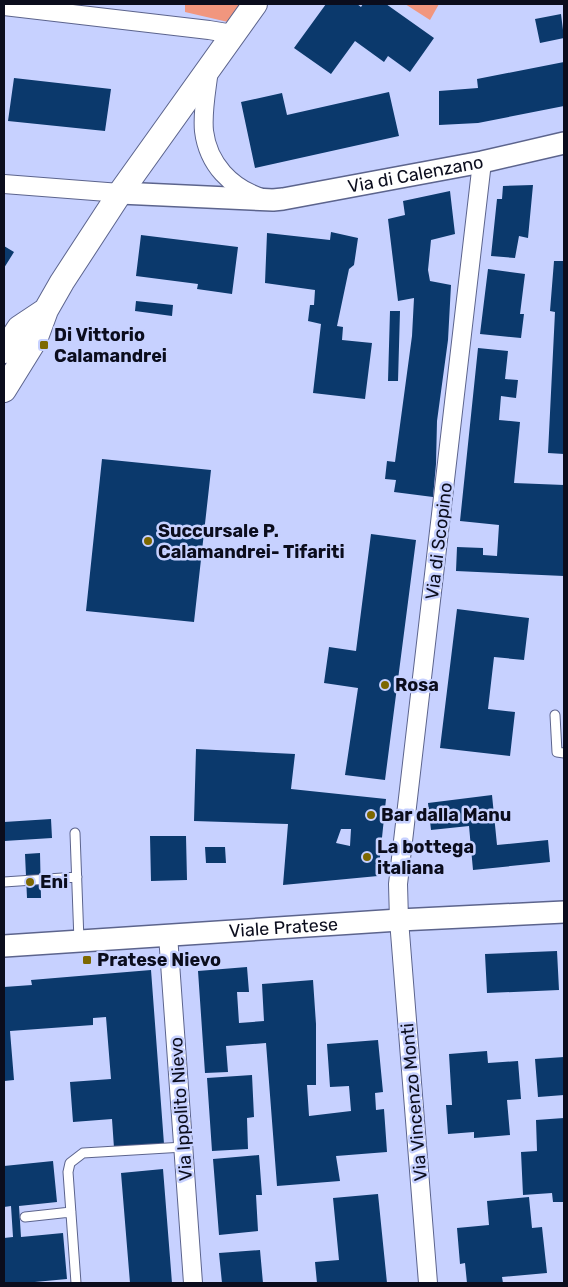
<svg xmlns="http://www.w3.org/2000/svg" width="568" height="1287" viewBox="0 0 568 1287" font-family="Rubik,sans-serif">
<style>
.green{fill:#f1967e}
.building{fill:#0b396c;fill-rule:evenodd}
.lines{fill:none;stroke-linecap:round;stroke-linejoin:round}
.service-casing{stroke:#5c648d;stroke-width:11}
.minor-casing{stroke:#5c648d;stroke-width:20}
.tertiary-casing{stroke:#5c648d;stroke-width:24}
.secondary-casing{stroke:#5c648d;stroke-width:26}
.service{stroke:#fff;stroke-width:9}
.minor{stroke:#fff;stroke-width:18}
.tertiary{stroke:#fff;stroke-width:21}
.secondary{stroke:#fff;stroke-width:24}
.poi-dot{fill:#7d6800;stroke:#c7d1ff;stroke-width:2}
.labels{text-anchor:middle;stroke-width:5;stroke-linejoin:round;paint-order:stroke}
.street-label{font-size:18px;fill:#0b0d1d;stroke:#c7d1ff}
.poi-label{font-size:18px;font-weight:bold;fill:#0b0d1d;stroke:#c7d1ff;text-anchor:start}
</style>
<rect width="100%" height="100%" fill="#c7d1ff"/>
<path class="green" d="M 185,4 L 241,4 L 228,22 L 185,12 Z
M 405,4 L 439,4 L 430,20 Z"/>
<path class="building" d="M 326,4 L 357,4 L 361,7 L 363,4 L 386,4 L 434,38 L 410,72 L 388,56 L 384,62 L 355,41 L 331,74 L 294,48 Z
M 561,14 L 564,38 L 540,43 L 535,19 Z
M 564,62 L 564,106 L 478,123 L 439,125 L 439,91 L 478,88 L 477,79 Z
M 14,78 L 111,89 L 105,131 L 8,121 Z
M 389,92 L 399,136 L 255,168 L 241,102 L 282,93 L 287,115 Z
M 533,185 L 528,238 L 519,236 L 515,258 L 491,256 L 497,199 L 502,199 L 503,186 Z
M 450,191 L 455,234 L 431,240 L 428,270 L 430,281 L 451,285 L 448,340 L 437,421 L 436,464 L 433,497 L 394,492 L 396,480 L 385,479 L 387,461 L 395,462 L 412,336 L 414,298 L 398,301 L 388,219 L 405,215 L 403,201 Z
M 331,232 L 358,238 L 354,265 L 349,269 L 337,326 L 343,327 L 342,340 L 372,343 L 365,399 L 313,393 L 321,324 L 308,321 L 310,305 L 314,305 L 315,290 L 265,283 L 267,233 L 330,240 Z
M 141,235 L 238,247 L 232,294 L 197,289 L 198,284 L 136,276 Z
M 4,246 L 14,252 L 4,268 Z
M 554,261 L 564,261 L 564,454 L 548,453 L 555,312 L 550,311 Z
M 488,269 L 525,274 L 520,314 L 524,314 L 521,338 L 480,334 Z
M 136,301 L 173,305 L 172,316 L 135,311 Z
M 390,311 L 400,311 L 398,381 L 388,381 Z
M 478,348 L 508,351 L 505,379 L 518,380 L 516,398 L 501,396 L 499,420 L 520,422 L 514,483 L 564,485 L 564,576 L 456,571 L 457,547 L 483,548 L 483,555 L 497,556 L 499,525 L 460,521 Z
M 102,459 L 211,470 L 194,622 L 86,611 Z
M 371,534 L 416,540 L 385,780 L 345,775 L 358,688 L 324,683 L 329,647 L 356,651 Z
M 457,609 L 529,618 L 524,660 L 494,657 L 488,709 L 515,712 L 510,756 L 440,748 Z
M 196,749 L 295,754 L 291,789 L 386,799 L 378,876 L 283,885 L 288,824 L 194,821 ZM 341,829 L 351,829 L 350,846 L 336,843 Z
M 492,795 L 497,845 L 548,840 L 550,862 L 473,870 L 469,826 L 431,830 L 428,803 Z
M 51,819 L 52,838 L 4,841 L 4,822 Z
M 150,836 L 186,836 L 187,880 L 151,881 Z
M 205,847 L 225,847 L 226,863 L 206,863 Z
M 40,853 L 41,898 L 27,898 L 25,854 Z
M 557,951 L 559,990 L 487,993 L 485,954 Z
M 247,967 L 249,992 L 237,992 L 239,1023 L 264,1021 L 262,984 L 313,980 L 316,1024 L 316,1085 L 307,1085 L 309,1116 L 351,1111 L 349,1086 L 330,1087 L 327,1044 L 378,1040 L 383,1092 L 375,1093 L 376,1110 L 384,1109 L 387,1152 L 336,1156 L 340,1181 L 277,1186 L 266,1043 L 226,1046 L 228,1072 L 205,1073 L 198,971 Z
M 151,970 L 164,1144 L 114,1148 L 112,1119 L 73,1122 L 70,1082 L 111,1079 L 106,1017 L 93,1018 L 93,1025 L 10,1031 L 14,1080 L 4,1081 L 4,987 L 32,985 L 31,980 Z
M 487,1051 L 488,1063 L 518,1061 L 521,1099 L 507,1100 L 510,1135 L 474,1138 L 474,1132 L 448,1134 L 446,1105 L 452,1105 L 449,1054 Z
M 564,1057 L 564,1095 L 538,1097 L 535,1059 Z
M 252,1075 L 254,1117 L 247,1118 L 248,1149 L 212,1151 L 207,1078 Z
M 564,1118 L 564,1202 L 553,1202 L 552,1193 L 523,1195 L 521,1152 L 537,1151 L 536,1120 Z
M 259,1155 L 262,1195 L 256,1195 L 258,1231 L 219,1235 L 213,1159 Z
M 53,1161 L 57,1202 L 19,1206 L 21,1237 L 63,1233 L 67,1279 L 24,1283 L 4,1283 L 4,1238 L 13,1237 L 11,1206 L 4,1207 L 4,1166 Z
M 163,1169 L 172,1283 L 130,1283 L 121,1173 Z
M 378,1194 L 387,1283 L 317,1283 L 315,1262 L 339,1260 L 333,1198 Z
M 529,1197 L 532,1228 L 542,1227 L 547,1273 L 502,1277 L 503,1283 L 467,1283 L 465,1263 L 460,1264 L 457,1228 L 489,1225 L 487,1201 Z
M 260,1250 L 263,1283 L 222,1283 L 219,1253 Z"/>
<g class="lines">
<g class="service-casing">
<path id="service" d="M 555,715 L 557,752 L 564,753
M 75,833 L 79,941
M 4,882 L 77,877
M 25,1217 L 71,1212
M 76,1283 L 68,1172 L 70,1163 L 83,1153 L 184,1147"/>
</g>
<g class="minor-casing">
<path id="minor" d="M 4,6 L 209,30 L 233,34
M 209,69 C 207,88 202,111 204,131 C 208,164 231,188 262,198
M 4,184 L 120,193
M 168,935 L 193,1283
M 428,1283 L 399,920 L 398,884 L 482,162"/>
</g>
<g class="tertiary-casing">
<g id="tertiary">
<path id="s1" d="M 120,193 L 273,200 L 283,199 L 482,162 L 564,143"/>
<path id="s2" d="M 4,946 L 399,920 L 564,912"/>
</g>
</g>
<g class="secondary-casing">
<path id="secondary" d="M 4,351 L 19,328 L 46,310
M 4,390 L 35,340 L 46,310 L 62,282 L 120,193 L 255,4"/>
</g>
<use href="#service" class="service"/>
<use href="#minor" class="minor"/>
<use href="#tertiary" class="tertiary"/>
<use href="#secondary" class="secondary"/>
</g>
<g class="poi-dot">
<rect x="39" y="340" width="10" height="10" rx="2.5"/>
<circle cx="148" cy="541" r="5"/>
<circle cx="385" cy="685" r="5"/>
<circle cx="371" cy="815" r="5"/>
<circle cx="367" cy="857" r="5"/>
<circle cx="30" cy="882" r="5"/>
<rect x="82" y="955" width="10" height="10" rx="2.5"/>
</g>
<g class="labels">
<g class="street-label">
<text dy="6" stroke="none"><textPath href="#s1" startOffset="298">Via di Calenzano</textPath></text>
<text transform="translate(439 541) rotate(-83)" y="6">Via di Scopino</text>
<text dy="6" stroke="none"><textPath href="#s2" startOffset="280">Viale Pratese</textPath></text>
<text transform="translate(414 1102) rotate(-95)" y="6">Via Vincenzo Monti</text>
<text transform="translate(181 1109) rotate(-94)" y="6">Via Ippolito Nievo</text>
</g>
<g class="poi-label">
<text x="54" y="341">Di Vittorio<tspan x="54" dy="21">Calamandrei</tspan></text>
<text x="158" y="537">Succursale P.<tspan x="158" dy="21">Calamandrei- Tifariti</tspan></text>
<text x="395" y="691">Rosa</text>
<text x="381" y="821">Bar dalla Manu</text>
<text x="377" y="853">La bottega<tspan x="377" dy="21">italiana</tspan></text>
<text x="40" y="888">Eni</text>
<text x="97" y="966">Pratese Nievo</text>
</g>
</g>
<rect width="568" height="1287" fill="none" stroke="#0b0d1d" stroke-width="10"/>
</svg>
